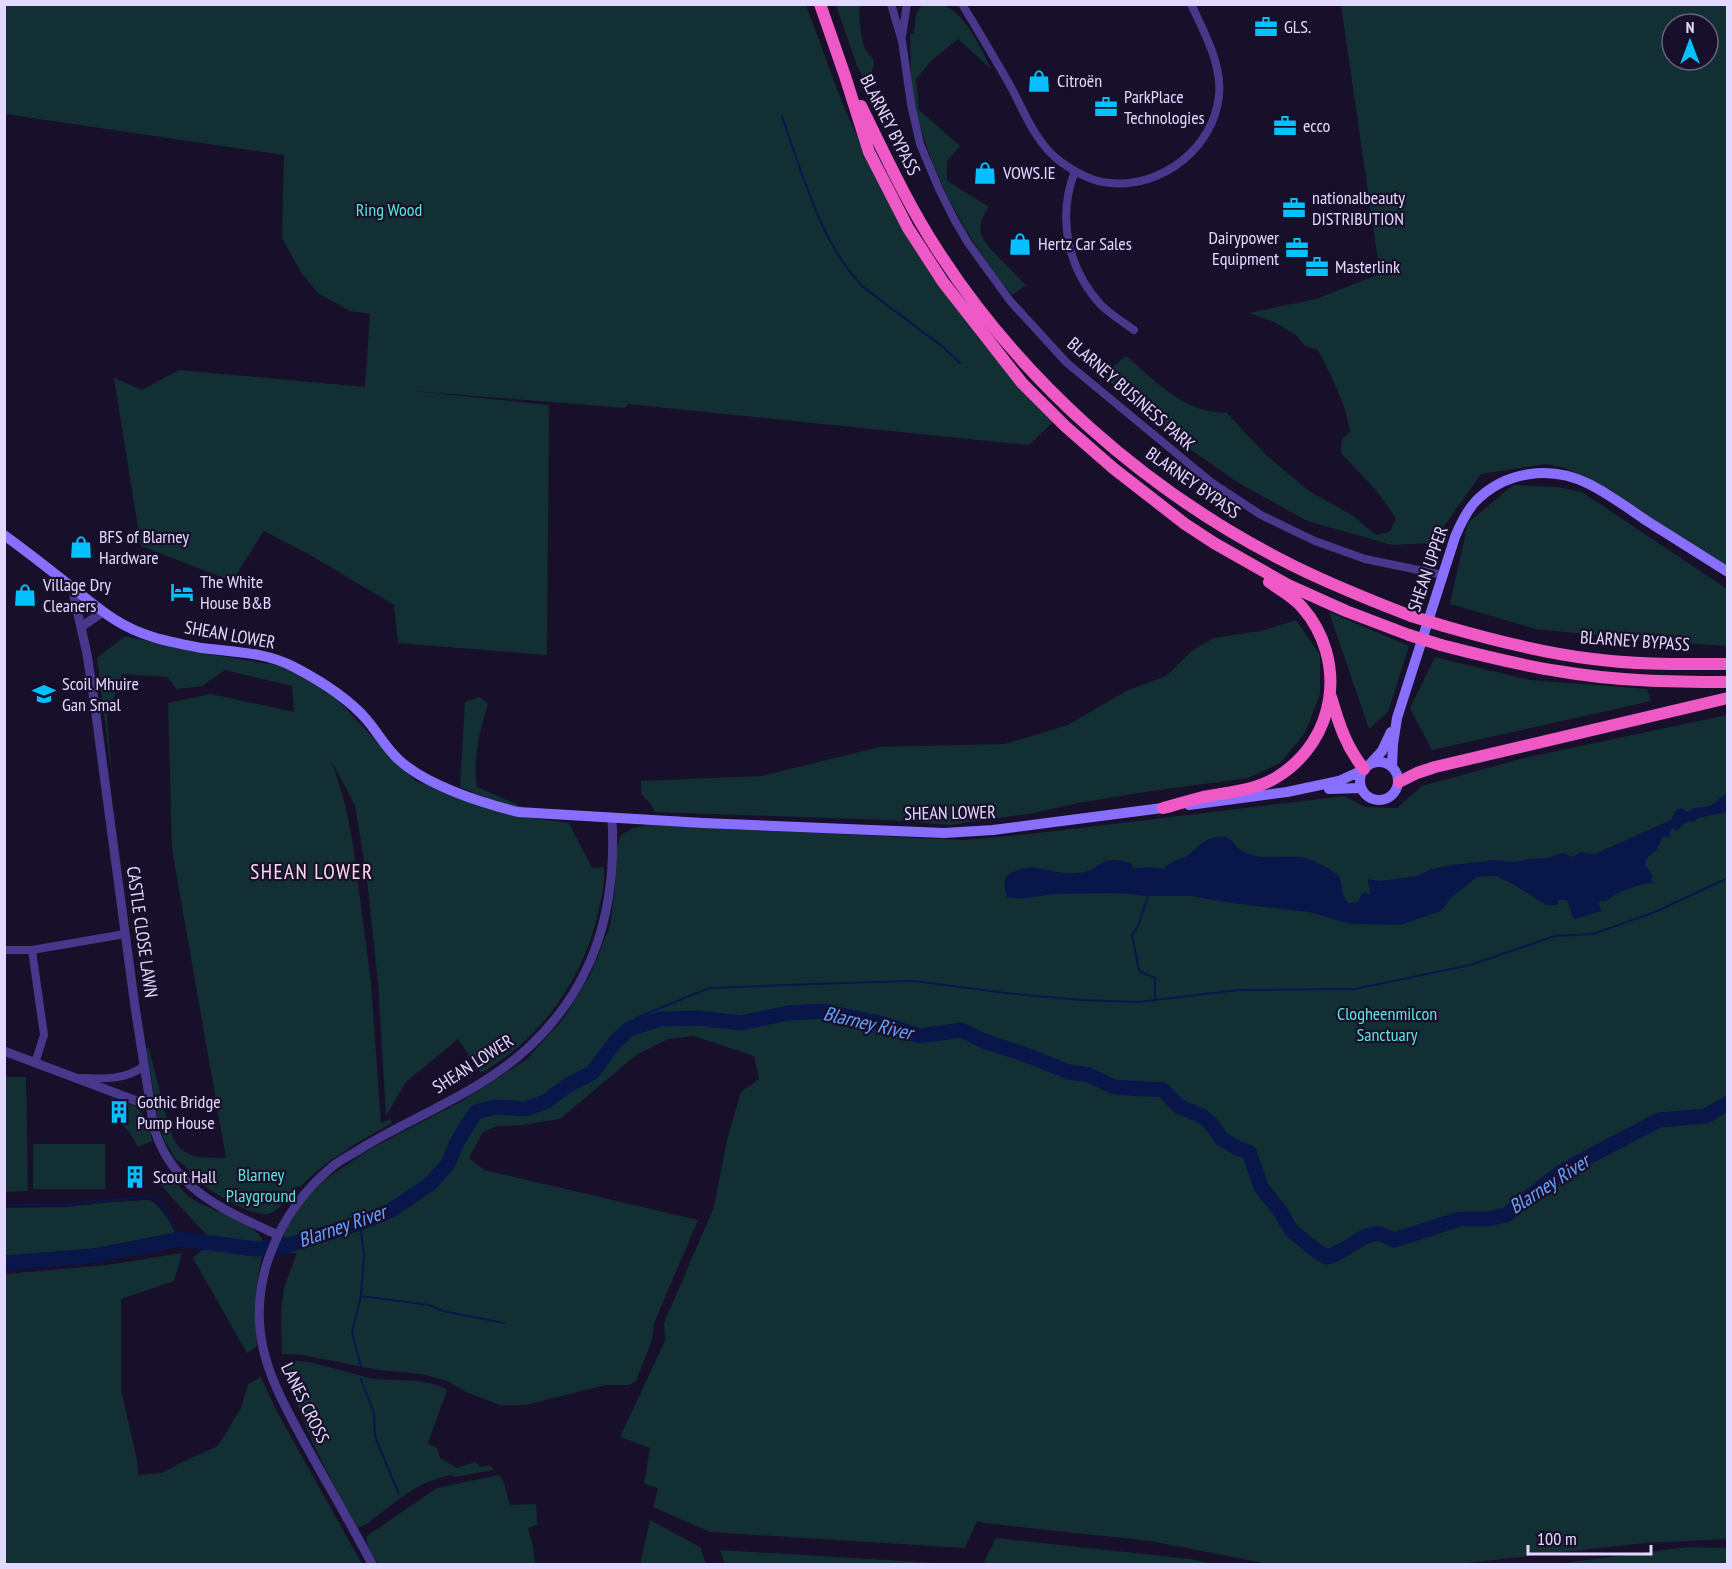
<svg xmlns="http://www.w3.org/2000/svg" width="1732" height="1569" viewBox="0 0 1732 1569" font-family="'PT Sans Narrow',sans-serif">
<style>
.green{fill:#123034;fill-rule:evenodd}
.water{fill:#08164a}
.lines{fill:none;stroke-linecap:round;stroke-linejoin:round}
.stream{stroke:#08164a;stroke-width:2}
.river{stroke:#08164a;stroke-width:15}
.minor{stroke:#48388b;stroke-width:8}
.tertiary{stroke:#48388b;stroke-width:9}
.secondary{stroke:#896fff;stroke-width:10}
.trunk{stroke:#ee59c6;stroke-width:12}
.trunk-bridge{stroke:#ee59c6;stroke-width:12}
.labels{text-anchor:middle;stroke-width:4.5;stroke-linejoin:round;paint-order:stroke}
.poi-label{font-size:18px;fill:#e3d8ff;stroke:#180f2a;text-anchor:start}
.street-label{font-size:18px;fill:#e3d8ff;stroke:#180f2a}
.park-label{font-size:18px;fill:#5de6d8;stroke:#180f2a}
.water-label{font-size:20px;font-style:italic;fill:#66a1ff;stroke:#180f2a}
.quarter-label{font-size:21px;letter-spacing:1.5px;fill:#ffdaec;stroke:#180f2a}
</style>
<rect width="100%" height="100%" fill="#180f2a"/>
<path class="green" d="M 4,5 L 806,5 L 843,105 L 876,176 L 939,286 L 982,342 L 1022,391 L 1053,422 L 1029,445 L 628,404 L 625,408 L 414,391 L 549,405 L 547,655 L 398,643 L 394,605 L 312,556 L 264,531 L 232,581 L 141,546 L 114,378 L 142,390 L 179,370 L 365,387 L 370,314 L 350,311 L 318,293 L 302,274 L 282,238 L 284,155 L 5,114 Z
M 836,5 L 860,5 C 858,14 861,44 867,52 C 871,57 874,57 874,64 C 873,71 870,75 865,81 L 857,66 Z
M 922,5 C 928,5 935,3 941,5 C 965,10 981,50 992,70 L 958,39 L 930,62 L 916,79 L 919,110 L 960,146 L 947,161 L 947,181 L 989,207 C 973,229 981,239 998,257 C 1007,266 1016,275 1026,285 L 1012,295 C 966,238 926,168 913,94 C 910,75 911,54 910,34 L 914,34 L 916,14 Z
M 1341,5 L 1727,5 L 1727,565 L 1681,538 L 1611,490 L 1565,468 L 1546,464 L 1481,474 L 1432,543 L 1392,545 L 1307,521 L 1237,482 L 1177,440 L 1102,375 L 1126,356 C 1159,383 1181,412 1227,413 L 1266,455 L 1309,491 L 1352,515 L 1376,535 L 1390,532 L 1396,518 L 1376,490 L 1341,453 L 1342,439 L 1350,432 C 1346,403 1331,376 1318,350 L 1305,346 L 1296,335 L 1274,322 L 1249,313 L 1316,299 L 1380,274 ZM 1672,24 L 1708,24 L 1708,60 L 1672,60 Z
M 1513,485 L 1558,487 L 1582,492 L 1727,589 L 1727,646 L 1644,640 L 1536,629 L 1450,604 L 1468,523 Z
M 1329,612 L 1409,646 L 1388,712 L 1369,729 Z
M 1296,620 L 1320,655 L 1320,694 L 1305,733 L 1280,763 L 1248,778 L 1152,791 L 1078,803 L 1034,813 L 950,825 L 889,820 L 655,812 L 650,803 L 641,794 L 641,781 L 762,776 L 879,747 L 1005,744 L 1068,725 L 1126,691 L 1166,676 L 1192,651 L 1213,638 L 1261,631 Z
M 125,636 L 196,652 L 282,666 L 298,674 L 333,695 L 395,761 L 416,781 L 510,815 L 569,823 L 592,868 L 604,867 C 605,885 602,895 598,913 C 583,980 541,1039 481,1073 L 458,1039 L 406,1082 L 386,1116 L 378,983 L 367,879 L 355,805 L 332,762 L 346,807 L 353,845 L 371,983 L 381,1123 L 390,1119 L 392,1123 C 357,1143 329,1158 300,1187 L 297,1186 C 290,1195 281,1208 271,1213 C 255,1220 208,1190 196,1179 C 190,1173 184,1162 176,1160 L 163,1138 L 158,1118 L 146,1047 L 149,1049 L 170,1131 C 182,1161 197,1157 226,1158 L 172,849 L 168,703 L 211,694 L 294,712 L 292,686 L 225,670 L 202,686 L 177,689 L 167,677 L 122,674 L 107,717 L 112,777 L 97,658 Z
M 1435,657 L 1529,680 L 1647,689 L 1651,701 L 1432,750 L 1410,708 Z
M 479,697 L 488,704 C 480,730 472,760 477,787 L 527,809 L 511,808 L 460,787 L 465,702 Z
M 1727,715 L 1727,1539 L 1645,1543 L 1458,1564 L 1269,1564 L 1150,1541 L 984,1523 L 977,1521 L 965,1548 L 710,1532 L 653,1507 L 658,1488 L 644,1484 L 650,1448 L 620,1437 L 665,1341 L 664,1323 L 714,1207 L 727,1140 L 741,1092 L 759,1079 L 754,1056 L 694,1036 L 668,1039 L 636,1055 L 560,1119 L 522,1125 L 497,1126 L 483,1132 L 469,1158 L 484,1170 L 698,1220 L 654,1323 L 652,1340 L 636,1381 L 629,1385 L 605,1385 L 525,1405 L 500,1405 L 466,1392 L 447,1381 L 422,1374 L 379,1370 L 302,1355 L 282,1354 L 281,1312 L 284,1288 L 297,1253 L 287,1253 L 284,1233 L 302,1204 L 324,1180 L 372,1148 L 462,1101 L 527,1059 L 563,1019 L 590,975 L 610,926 L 615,889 L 616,852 L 621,835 L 633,828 L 648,825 L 964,840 L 1030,834 L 1344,796 L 1365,807 L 1397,808 L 1422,786 L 1524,758 Z
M 5,1077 L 26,1077 L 28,1191 L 5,1192 Z
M 109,1098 C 138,1101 148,1115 152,1141 L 138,1147 L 129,1132 L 118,1119 L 125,1114 Z
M 33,1144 L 105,1144 L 105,1189 L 33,1189 Z
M 170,1177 C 178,1184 185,1195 194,1200 C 211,1211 266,1224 264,1248 C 255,1283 254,1311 257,1346 L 247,1353 L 193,1258 L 212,1241 L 158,1182 Z
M 149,1200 C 159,1204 175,1226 175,1237 L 172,1238 L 72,1254 L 40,1256 L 5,1262 L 5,1208 L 65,1207 L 113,1202 Z
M 182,1253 L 174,1281 L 121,1299 L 121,1390 L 137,1460 L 138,1475 L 162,1473 L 180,1463 L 218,1446 L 241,1408 L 248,1384 L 261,1377 L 276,1410 L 362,1564 L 5,1564 L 5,1274 L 107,1265 Z
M 299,1361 L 314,1363 L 373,1379 L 417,1381 L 438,1385 L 447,1390 L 428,1443 L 437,1448 L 440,1458 L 457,1468 L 475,1462 L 481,1467 L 490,1465 L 494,1470 L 454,1477 L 453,1475 C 418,1479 393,1505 365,1525 L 360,1527 L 357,1526 C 326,1473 299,1421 285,1362 Z
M 499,1475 L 503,1480 L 510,1505 L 536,1504 L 537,1525 L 528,1528 L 533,1547 L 535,1564 L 378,1564 C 374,1556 365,1545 367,1536 L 437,1488 Z
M 650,1520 L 700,1547 L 706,1564 L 640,1564 Z
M 996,1538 L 1190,1559 L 1215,1564 L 983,1564 Z
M 1688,1547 L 1727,1548 L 1727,1564 L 1556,1564 Z
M 720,1550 L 953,1564 L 725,1564 Z"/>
<path class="water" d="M 1727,794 L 1727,812 L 1698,818 L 1694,822 C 1686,819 1682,826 1677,831 L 1672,828 L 1670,833 L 1670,837 L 1663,837 C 1660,841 1659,847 1656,850 C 1650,856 1646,856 1645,865 L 1653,876 L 1651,880 L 1654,883 C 1641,883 1615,893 1606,901 L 1600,901 L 1599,904 L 1601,911 L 1576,919 L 1573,918 L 1567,900 L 1558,900 L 1558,905 L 1546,905 L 1513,884 L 1496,876 L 1477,877 L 1451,898 L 1441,911 L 1400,925 L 1351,924 L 1309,912 L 1232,903 L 1191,896 L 1148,896 L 1117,893 L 1053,894 L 1021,899 L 1007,897 L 1004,885 L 1006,876 C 1033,857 1050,876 1078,873 C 1103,871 1097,853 1131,863 L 1133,868 L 1152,867 L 1164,869 L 1166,866 L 1175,860 C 1192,859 1199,838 1218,837 C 1234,835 1233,847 1244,852 C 1262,861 1281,855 1299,857 C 1314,859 1329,868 1340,877 L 1343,894 L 1348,903 L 1358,902 L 1361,895 L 1365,892 L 1370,895 L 1368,879 L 1380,881 L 1396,879 L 1417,876 L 1429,870 L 1452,865 L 1495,860 L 1509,862 L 1521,861 L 1530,859 L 1547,858 L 1563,853 L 1573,857 L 1580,852 L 1595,854 L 1671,820 L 1675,811 L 1681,808 L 1687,812 C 1697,805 1702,809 1711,805 C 1718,802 1720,796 1727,794 Z"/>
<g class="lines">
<path class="stream" d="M 782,117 C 803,174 820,243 863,287 L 943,347 L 960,363
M 1148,896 L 1138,926 L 1132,935 L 1139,971 L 1155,978 L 1155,1000
M 629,1029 L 636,1018 L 709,988 L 841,983 L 914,981 L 1006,993 L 1080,1000 L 1138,1002 L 1239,990 L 1355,989 L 1470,965 L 1555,936 L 1593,934 L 1655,912 L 1728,878
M 4,1205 L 66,1204 L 156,1196 L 173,1222 L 181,1239
M 360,1223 L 364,1255 L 361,1296 L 352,1332 L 361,1367
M 361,1296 L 429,1305 L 443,1311 L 504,1323
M 361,1379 L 374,1413 L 375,1437 L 399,1494"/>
<path class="river" d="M 4,1263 L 92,1256 L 181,1239 L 255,1249 L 286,1246 L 360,1223 L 390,1211 L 430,1184 L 448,1164 L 457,1142 L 476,1112 L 495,1107 L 526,1109 L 547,1101 L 568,1085 L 592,1073 L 616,1041 L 629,1029 L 660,1019 L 698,1018 L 740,1023 L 789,1013 L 824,1011 L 884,1024 L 920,1036 L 961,1030 L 984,1041 L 1021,1053 L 1069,1072 L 1089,1075 L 1114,1087 L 1163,1090 L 1180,1107 L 1202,1116 L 1211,1124 L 1222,1139 L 1237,1148 L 1249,1152 L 1261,1187 L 1280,1211 L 1291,1230 L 1309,1245 L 1326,1257 C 1346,1254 1360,1232 1380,1234 C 1384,1235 1390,1238 1394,1240 L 1460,1219 L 1488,1219 L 1506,1215 L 1561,1172 L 1592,1155 L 1659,1120 L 1706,1116 L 1728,1103"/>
<path class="minor" d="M 891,4 L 902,41 L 911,104 L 920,144 L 939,189 L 954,219 L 968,243 L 1011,302 L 1067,363 L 1211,482 L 1261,515 L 1315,541 L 1365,559 L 1443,575
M 962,4 C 979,32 995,59 1011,87 C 1024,112 1037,145 1061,162 C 1075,172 1092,182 1110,183 C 1162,188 1214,148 1219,95 C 1222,64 1204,32 1191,4
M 902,36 L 907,4
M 1075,171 C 1057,217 1067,268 1101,305 C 1110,314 1123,322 1134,330
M 4,950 L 32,950 L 125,934
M 32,950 L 44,1035 L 35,1063
M 81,1078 C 103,1079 126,1080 144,1066"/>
<path class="tertiary" d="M 79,593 L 74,597 L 87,654 L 94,700 L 135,1007 L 154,1128 C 173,1190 224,1210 278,1235
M 81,627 L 103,612
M 4,1051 L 150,1106
M 372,1564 C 350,1522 325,1480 302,1438 C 287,1410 270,1380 263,1348 C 256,1317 259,1281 271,1252 C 283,1219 306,1188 333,1166 C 343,1158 355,1153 365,1146 C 419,1114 482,1091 529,1047 C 595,985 617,908 612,819"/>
<path class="secondary" d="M 4,535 C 26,551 48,568 69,585 C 97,607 118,627 153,637 C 169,642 186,645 202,648 C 233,652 266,652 294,667 C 321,681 348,698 367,720 C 378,733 386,748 398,759 C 425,785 482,803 518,812 L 703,823 L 944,833 L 993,830 L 1170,807
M1360 781a19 19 0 1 1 38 0a19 19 0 1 1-38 0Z
M 1371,763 L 1382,751 L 1391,732
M 1392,767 L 1393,744 L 1397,718 L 1455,537 C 1460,525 1466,512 1475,502 C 1505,471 1550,465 1589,484 C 1609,494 1628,508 1647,521 C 1674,538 1701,555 1728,572
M 1329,789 L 1361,788
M 1189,805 L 1287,792 L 1339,781 L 1363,770"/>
<path class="trunk" d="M 820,4 L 845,76 L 869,152 L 908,228 L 943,282 L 1022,383 L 1065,426 L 1113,468 L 1185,524 L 1214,543 L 1288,585 L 1346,611 L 1409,635
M 861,106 C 885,155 908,205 938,251 C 1022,381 1144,489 1282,560 C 1324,582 1367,599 1411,616
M 1444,626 C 1492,640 1544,653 1593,659 C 1637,665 1683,664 1728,664
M 1441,645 C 1480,655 1518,665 1558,671 C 1614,681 1671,682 1728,682
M 1331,697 C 1339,724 1346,747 1364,769
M 1399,782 L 1417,773 L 1435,767 L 1728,698
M 1163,808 C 1176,805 1190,800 1203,797 C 1228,792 1255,791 1277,777 C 1337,740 1348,660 1302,607 C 1293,597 1280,590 1269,582"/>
<path class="trunk-bridge" d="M 1411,616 L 1444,626
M 1409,635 L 1441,645"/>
</g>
<defs>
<g id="office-bare" transform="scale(1.8)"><path d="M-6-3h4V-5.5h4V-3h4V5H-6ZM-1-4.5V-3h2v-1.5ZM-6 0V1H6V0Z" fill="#04c0ff" stroke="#180f2a" stroke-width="2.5" paint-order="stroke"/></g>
<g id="shop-bare" transform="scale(1.8)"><path d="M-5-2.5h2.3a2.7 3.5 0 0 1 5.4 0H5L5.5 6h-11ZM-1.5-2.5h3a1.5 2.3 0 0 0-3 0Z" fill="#04c0ff" stroke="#180f2a" stroke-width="2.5" paint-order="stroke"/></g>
<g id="hotel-bare" transform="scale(1.8)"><path d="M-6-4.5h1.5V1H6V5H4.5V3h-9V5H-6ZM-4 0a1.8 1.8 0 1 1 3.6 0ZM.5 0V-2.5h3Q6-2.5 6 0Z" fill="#04c0ff" stroke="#180f2a" stroke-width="2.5" paint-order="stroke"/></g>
<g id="school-bare" transform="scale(1.8)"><path d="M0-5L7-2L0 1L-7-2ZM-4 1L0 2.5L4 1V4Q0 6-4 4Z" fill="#04c0ff" stroke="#180f2a" stroke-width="2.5" paint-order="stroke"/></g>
<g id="building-bare" transform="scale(1.8)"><path d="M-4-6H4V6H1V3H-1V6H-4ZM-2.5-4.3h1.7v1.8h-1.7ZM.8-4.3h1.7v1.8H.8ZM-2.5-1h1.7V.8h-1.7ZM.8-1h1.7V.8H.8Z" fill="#04c0ff" stroke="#180f2a" stroke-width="2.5" paint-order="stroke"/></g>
</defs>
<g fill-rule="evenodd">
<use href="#office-bare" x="1266" y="27"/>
<use href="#shop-bare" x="1039" y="81"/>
<use href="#office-bare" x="1106" y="107"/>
<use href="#office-bare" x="1285" y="126"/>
<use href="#shop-bare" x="985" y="173"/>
<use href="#office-bare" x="1294" y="208"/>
<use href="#shop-bare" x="1020" y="244"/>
<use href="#office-bare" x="1297" y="248"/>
<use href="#office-bare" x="1317" y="267"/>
<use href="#shop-bare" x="81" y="547"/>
<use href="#hotel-bare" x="182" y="592"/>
<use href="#shop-bare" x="25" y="595"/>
<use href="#school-bare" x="44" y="694"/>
<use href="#building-bare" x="119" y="1112"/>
<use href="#building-bare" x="135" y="1177"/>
</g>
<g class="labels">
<g class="poi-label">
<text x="1284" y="33">GLS.</text>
<text x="1057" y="87">Citroën</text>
<text x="1124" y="103">ParkPlace<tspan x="1124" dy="21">Technologies</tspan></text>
<text x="1303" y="132">ecco</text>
<text x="1003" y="179">VOWS.IE</text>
<text x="1312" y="204">nationalbeauty<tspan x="1312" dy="21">DISTRIBUTION</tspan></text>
<text x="1279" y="244" text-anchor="end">Dairypower<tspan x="1279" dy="21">Equipment</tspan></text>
<text x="1038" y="250">Hertz Car Sales</text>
<text x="1335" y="273">Masterlink</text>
<text x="99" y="543">BFS of Blarney<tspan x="99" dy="21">Hardware</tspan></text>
<text x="200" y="588">The White<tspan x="200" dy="21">House B&amp;B</tspan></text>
<text x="43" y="591">Village Dry<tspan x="43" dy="21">Cleaners</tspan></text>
<text x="62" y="690">Scoil Mhuire<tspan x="62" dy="21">Gan Smal</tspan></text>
<text x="137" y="1108">Gothic Bridge<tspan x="137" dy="21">Pump House</tspan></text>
<text x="153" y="1183">Scout Hall</text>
</g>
<g class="street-label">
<text transform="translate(890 125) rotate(63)" y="6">BLARNEY BYPASS</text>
<text transform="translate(1131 394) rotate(41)" y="6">BLARNEY BUSINESS PARK</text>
<text transform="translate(1193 483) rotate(35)" y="6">BLARNEY BYPASS</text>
<text transform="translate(1428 569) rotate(-71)" y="6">SHEAN UPPER</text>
<text transform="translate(230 635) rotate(10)" y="6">SHEAN LOWER</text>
<text transform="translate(1635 641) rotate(4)" y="6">BLARNEY BYPASS</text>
<text transform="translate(950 813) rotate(-1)" y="6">SHEAN LOWER</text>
<text transform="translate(142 932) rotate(82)" y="6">CASTLE CLOSE LAWN</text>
<text transform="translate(473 1064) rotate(-33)" y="6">SHEAN LOWER</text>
<text transform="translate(305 1403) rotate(64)" y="6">LANES CROSS</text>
</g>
<g class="park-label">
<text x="389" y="216">Ring Wood</text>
<text x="1387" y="1020">Clogheenmilcon<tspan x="1387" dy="21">Sanctuary</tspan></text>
<text x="261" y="1181">Blarney<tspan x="261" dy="21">Playground</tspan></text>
</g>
<g class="water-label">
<text transform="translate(868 1023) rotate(13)" y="7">Blarney River</text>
<text transform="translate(1549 1184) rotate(-33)" y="7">Blarney River</text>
<text transform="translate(342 1226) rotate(-19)" y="7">Blarney River</text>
</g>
<g class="quarter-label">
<text x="312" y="879">SHEAN LOWER</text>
</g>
</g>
<rect width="1732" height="1569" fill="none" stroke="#e3d8ff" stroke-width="12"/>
<g transform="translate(1690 42)"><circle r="28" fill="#180f2a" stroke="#695f7f" stroke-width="1.5"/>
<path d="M0-4.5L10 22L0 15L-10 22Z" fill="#04c0ff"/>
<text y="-9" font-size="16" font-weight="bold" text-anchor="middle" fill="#e3d8ff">N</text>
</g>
<path d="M1528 1545v9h123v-9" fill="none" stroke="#e3d8ff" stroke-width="3"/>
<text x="1537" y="1545" font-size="18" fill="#e3d8ff" stroke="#180f2a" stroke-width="4.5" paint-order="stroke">100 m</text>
</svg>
